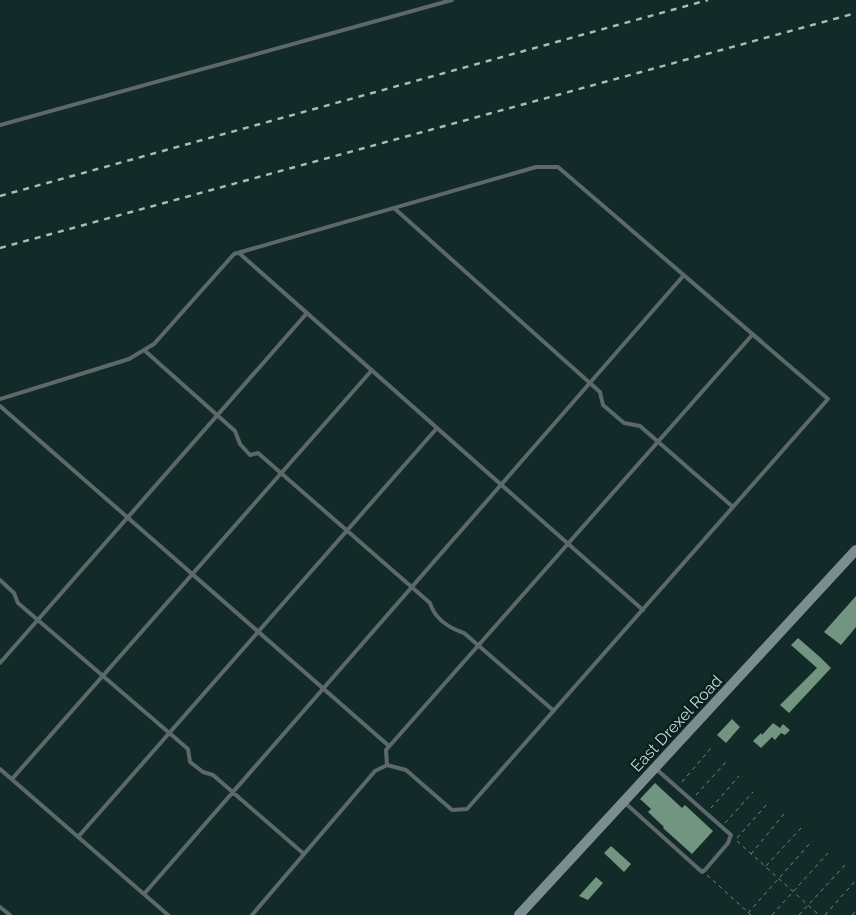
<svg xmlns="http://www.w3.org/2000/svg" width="856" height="915" viewBox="0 0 856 915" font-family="Raleway,sans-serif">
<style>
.building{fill:#719581}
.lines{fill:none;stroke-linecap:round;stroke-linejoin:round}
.path{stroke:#728583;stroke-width:1;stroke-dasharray:4 4;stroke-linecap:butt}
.lane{stroke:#5d686a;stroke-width:4}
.secondary{stroke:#7c8d92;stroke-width:10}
.rail{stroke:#aabab8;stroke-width:2.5;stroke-dasharray:6 6;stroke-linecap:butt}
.labels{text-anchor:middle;stroke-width:5;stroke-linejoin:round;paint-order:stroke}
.street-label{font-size:16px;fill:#cbd9d7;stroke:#08201e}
</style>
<rect width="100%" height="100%" fill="#122a28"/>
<path class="building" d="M 856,596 L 856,627 L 841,645 L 824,632 Z
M 798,638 L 820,657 L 831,668 L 789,713 L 780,705 L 817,668 L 791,645 Z
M 732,719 L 740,727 L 726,743 L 717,735 Z
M 773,723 L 780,728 L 783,724 L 790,730 L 785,735 L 781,733 L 775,740 L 772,737 L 761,748 L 753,741 L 761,733 L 762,735 Z
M 655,783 L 682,808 L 685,805 L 713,831 L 692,854 L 663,828 L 664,827 L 648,812 L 651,809 L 640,799 Z
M 611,846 L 631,864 L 624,872 L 604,853 Z
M 596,877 L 603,883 L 588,900 L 579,896 Z"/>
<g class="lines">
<path class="path" d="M 682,782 L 711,748
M 696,795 L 726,762
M 711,808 L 739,776
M 725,823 L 753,792
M 737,838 L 768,803
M 737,841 L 819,915
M 751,854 L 784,814
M 766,866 L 801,828
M 707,875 L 751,915
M 748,913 L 812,841
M 772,915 L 828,853
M 799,915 L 845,865
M 825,915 L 856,880
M 852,915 L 856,911"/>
<path class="lane" d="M 0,125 L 452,0
M 394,208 L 600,392 L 603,405 L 624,423 L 640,426 L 733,507
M 239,253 L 643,610
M 144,350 L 235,431 L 240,444 L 250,455 L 258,453 L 430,603 C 435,619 449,628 464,633 L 554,711
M 0,399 L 129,359 L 154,344 L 234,254 L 536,167 L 558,167 L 828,399 L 467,809 L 452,810 L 406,770 L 387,765 L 375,771 L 252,915
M 0,406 L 389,746
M 0,580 L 14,593 L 18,603 L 188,749 L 190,762 L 203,772 L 213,775 L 304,854
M 0,663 L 307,313
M 387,765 L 386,750 L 753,334
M 0,769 L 168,915
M 12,779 L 372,370
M 624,802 L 702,872 L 705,870 L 728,843 L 731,835 L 655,768
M 78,837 L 437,428
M 144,894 L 684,275
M 0,907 L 10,915"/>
<path class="secondary" d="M 519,915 L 856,550"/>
<path class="rail" d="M 0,196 L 708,0
M 0,248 L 856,13"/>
</g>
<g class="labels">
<g class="street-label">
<text transform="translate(676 723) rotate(-47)" y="6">East Drexel Road</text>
</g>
</g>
</svg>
